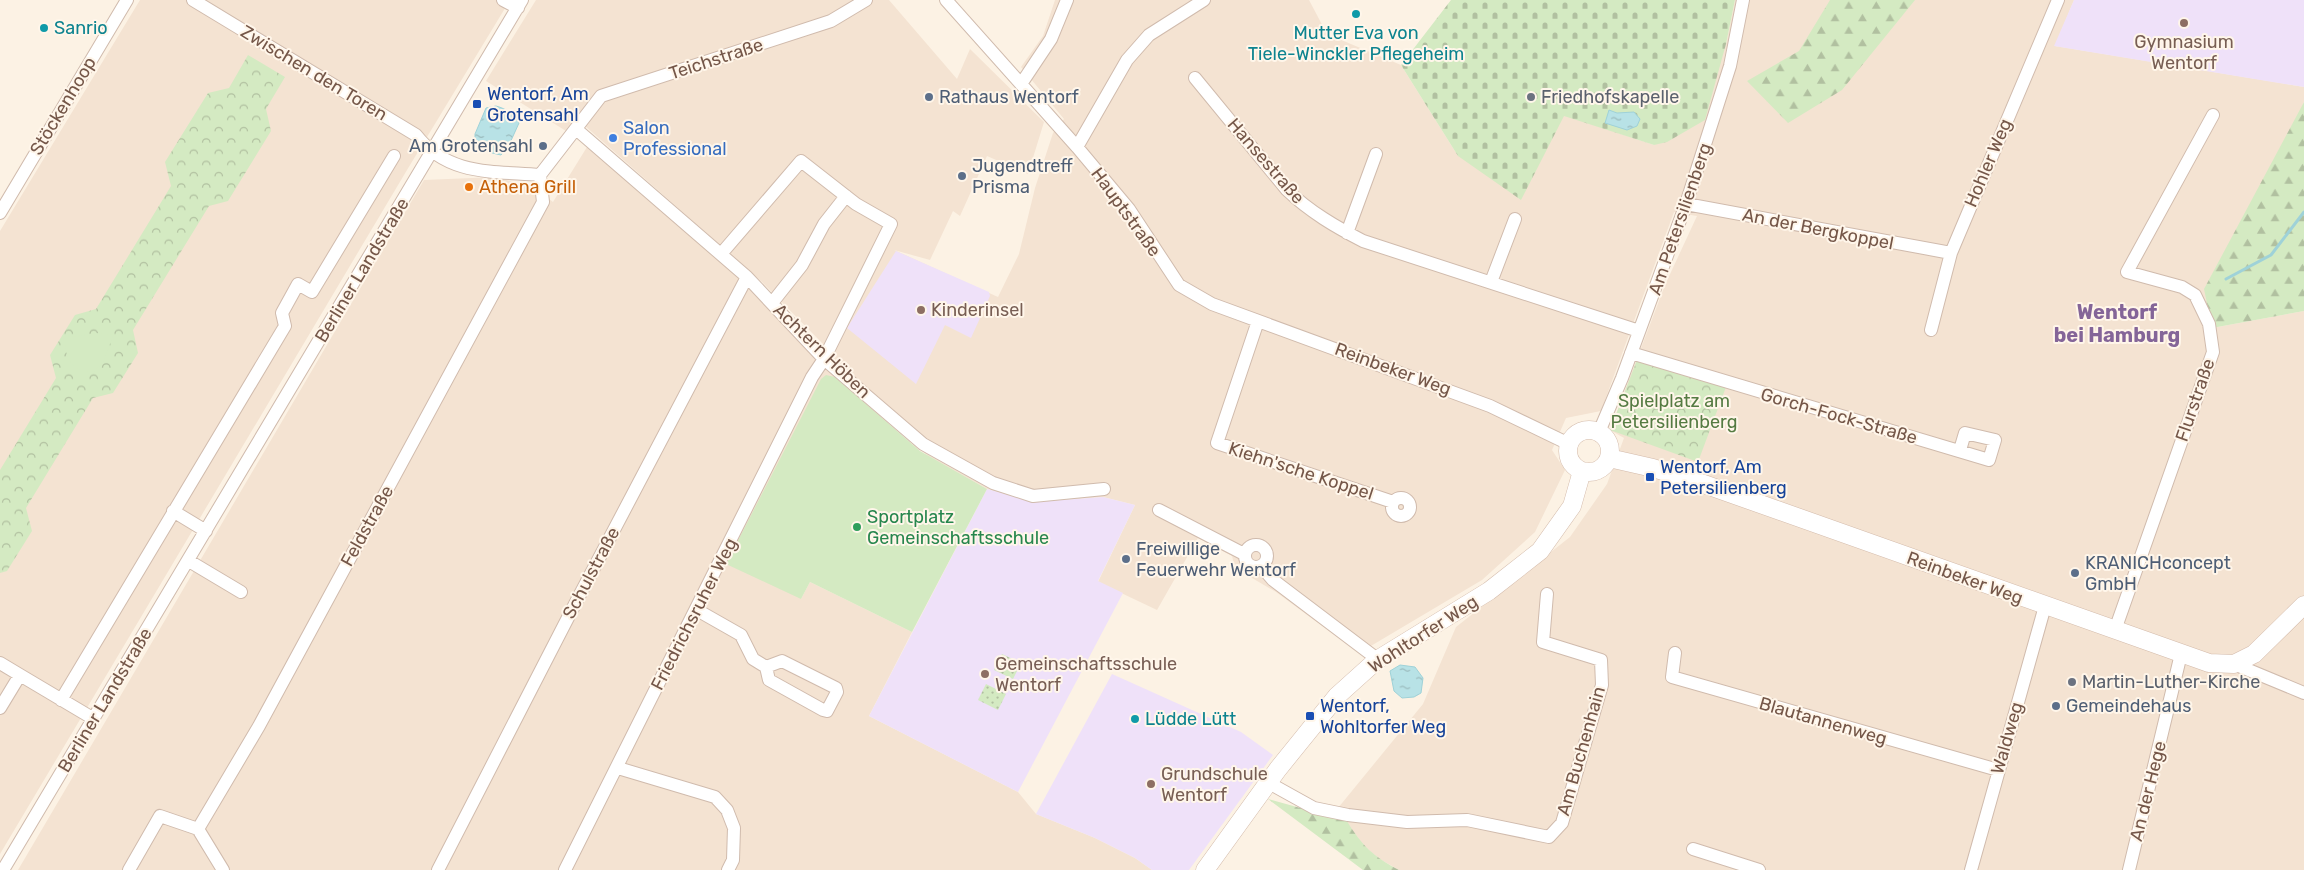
<svg xmlns="http://www.w3.org/2000/svg" width="2304" height="870" viewBox="0 0 2304 870" font-family="Rubik,sans-serif">
<style>
.residential{fill:#f4e3d2}
.education{fill:#efe1f9}
.grass{fill:url(#grass-dots)}
.forest{fill:url(#forest-firs)}
.cemetery{fill:url(#cemetery-stones)}
.park{fill:url(#park-crowns)}
.pitch{fill:#d4eac2}
.water{fill:url(#water-ripples);stroke:#9fd2d8}
.lines{fill:none;stroke-linecap:round;stroke-linejoin:round}
.stream{stroke:#9fd2d8;stroke-width:3}
.street-casing{stroke:#d0bbad;stroke-width:14}
.secondary-casing{stroke:#d3baaa;stroke-width:19}
.street{stroke:#fff;stroke-width:12}
.secondary{stroke:#fff;stroke-width:18}
.culture-dot{fill:#0f9aa8;stroke:#fff6ea;stroke-width:2}
.education-dot{fill:#8d6e63;stroke:#fff6ea;stroke-width:2}
.service-dot{fill:#5c6f8a;stroke:#fff6ea;stroke-width:2}
.worship-dot{fill:#6b7280;stroke:#fff6ea;stroke-width:2}
.transit-dot{fill:#1a4fb4;stroke:#fff6ea;stroke-width:2}
.shop-dot{fill:#3f7fe0;stroke:#fff6ea;stroke-width:2}
.food-dot{fill:#e8710a;stroke:#fff6ea;stroke-width:2}
.leisure-dot{fill:#2e9e5b;stroke:#fff6ea;stroke-width:2}
.labels{text-anchor:middle;stroke-width:4;stroke-linejoin:round;paint-order:stroke}
.culture-label{font-size:18px;fill:#0d838f;stroke:#fff6ea;text-anchor:start}
.education-label{font-size:18px;fill:#785e54;stroke:#fff6ea;text-anchor:start}
.street-label{font-size:18px;fill:#755749;stroke:#fff6ea}
.transit-label{font-size:18px;fill:#164399;stroke:#fff6ea;text-anchor:start}
.service-label{font-size:18px;fill:#4e5e75;stroke:#fff6ea;text-anchor:start}
.worship-label{font-size:18px;fill:#5b616d;stroke:#fff6ea;text-anchor:start}
.shop-label{font-size:18px;fill:#366cbe;stroke:#fff6ea;text-anchor:start}
.food-label{font-size:18px;fill:#c56008;stroke:#fff6ea;text-anchor:start}
.park-label{font-size:18px;fill:#557b42;stroke:#fff6ea}
.leisure-label{font-size:18px;fill:#27864d;stroke:#fff6ea;text-anchor:start}
.quarter-label{font-size:20px;font-weight:bold;fill:#846598;stroke:#fff6ea}
</style>
<defs>
<pattern id="grass-dots" width="8" height="8" patternUnits="userSpaceOnUse" patternTransform="scale(1.25)"><rect width="8" height="8" fill="#d4eac2"/><path d="M2 2h.1M6 6h.1" fill="none" stroke="#b1c0a0" stroke-width="1.8" stroke-linecap="round"/></pattern>
<pattern id="forest-firs" width="22" height="20" patternUnits="userSpaceOnUse" patternTransform="scale(1.25)"><rect width="22" height="20" fill="#d4eac2"/><path d="M5 1l3.5 6h-7zM16 11l3.5 6h-7z" fill="#b1c0a0"/></pattern>
<pattern id="cemetery-stones" width="16" height="16" patternUnits="userSpaceOnUse" patternTransform="scale(1.25)"><rect width="16" height="16" fill="#d4eac2"/><path d="M2 7V4a2 2 0 0 1 4 0v3zM10 15v-3a2 2 0 0 1 4 0v3z" fill="#b1c0a0"/></pattern>
<pattern id="park-crowns" width="20" height="18" patternUnits="userSpaceOnUse" patternTransform="scale(1.25)"><rect width="20" height="18" fill="#d4eac2"/><path d="M2 6a3 3 0 1 1 6 0M12 15a3 3 0 1 1 6 0" fill="none" stroke="#b1c0a0"/></pattern>
<pattern id="water-ripples" width="26" height="14" patternUnits="userSpaceOnUse" patternTransform="scale(1.25)"><rect width="26" height="14" fill="#b8e2e6"/><path d="M2 4q2-2 4 0t4 0M15 11q2-2 4 0t4 0" fill="none" stroke="#9ababc"/></pattern>
</defs>
<rect width="100%" height="100%" fill="#fcf2e4"/>
<path class="residential" d="M 140,0 L 510,0 L 407,170 L 0,854 L 0,231 Z
M 536,0 L 889,0 L 957,79 L 970,49 L 1044,122 L 1028,174 L 987,156 L 960,216 L 953,211 L 930,260 L 894,250 L 998,297 L 1019,254 L 1035,188 L 1053,133 L 1064,119 L 1021,67 L 1043,36 L 1055,0 L 1309,0 L 1327,34 L 1401,65 L 1458,156 L 1564,115 L 1654,145 L 1726,44 L 1735,0 L 2074,0 L 2055,46 L 2304,87 L 2304,102 L 2212,328 L 2304,311 L 2304,870 L 1399,870 L 1378,858 L 1361,843 L 1338,808 L 1423,704 L 1456,627 L 1570,537 L 1607,484 L 1624,438 L 1610,430 L 1665,285 L 1697,216 L 1674,212 L 1601,411 L 1566,418 L 1552,450 L 1565,470 L 1535,532 L 1482,580 L 1359,653 L 1276,592 L 1235,568 L 1232,556 L 1198,538 L 1157,610 L 1098,582 L 1135,505 L 1103,497 L 1034,502 L 987,489 L 928,456 L 835,377 L 801,599 L 810,582 L 912,632 L 869,716 L 1018,792 L 1036,814 L 1095,838 L 1135,858 L 1152,870 L 18,870 L 424,180 L 496,177 L 534,188 L 553,202 L 587,147 L 748,285 L 819,361 L 827,348 L 762,282 L 576,118 L 566,131 L 486,81 Z"/>
<path class="education" d="M 2074,0 L 2304,0 L 2304,87 L 2054,46 Z
M 896,251 L 989,292 L 990,296 L 971,338 L 945,325 L 916,384 L 847,328 Z
M 987,489 L 1034,502 L 1103,497 L 1135,505 L 1098,581 L 1123,593 L 1018,792 L 869,716 Z
M 1112,674 L 1241,732 L 1273,755 L 1189,870 L 1152,870 L 1135,858 L 1095,838 L 1036,814 Z"/>
<path class="grass" d="M 1002,654 L 1021,663 L 1013,679 L 994,670 Z
M 986,684 L 1006,694 L 998,710 L 978,700 Z"/>
<path class="forest" d="M 1830,0 L 1915,0 L 1842,90 L 1788,123 L 1747,81 L 1799,51 Z
M 2304,102 L 2304,311 L 2212,328 L 2204,289 Z
M 1268,799 L 1347,821 C 1362,846 1373,856 1399,870 L 1363,870 Z"/>
<path class="cemetery" d="M 1451,0 L 1735,0 L 1726,44 L 1705,120 L 1667,142 L 1654,145 L 1564,116 L 1521,200 L 1458,156 L 1401,65 Z"/>
<path class="park" d="M 248,55 L 285,77 L 266,109 L 271,131 L 228,201 L 209,206 L 133,330 L 138,353 L 113,393 L 93,398 L 26,508 L 32,531 L 7,571 L 0,573 L 0,470 L 56,378 L 50,355 L 75,315 L 96,309 L 171,186 L 165,162 L 208,93 L 229,88 Z
M 1637,360 L 1726,387 L 1698,462 L 1610,430 Z"/>
<path class="pitch" d="M 96,333 L 113,335 L 104,361 L 94,372 C 76,373 67,363 65,345 L 73,337 Z
M 826,375 L 835,377 L 920,451 L 987,489 L 912,632 L 810,582 L 801,599 L 726,564 L 821,379 Z"/>
<path class="water" d="M 496,106 C 507,109 513,114 519,123 L 509,145 L 501,155 L 488,152 L 475,144 L 475,134 L 486,108 Z
M 1609,110 L 1617,113 L 1634,112 L 1640,119 L 1637,126 L 1627,130 L 1605,123 Z
M 1400,665 L 1415,667 L 1423,678 L 1421,693 L 1414,697 L 1402,698 L 1394,691 L 1390,671 Z"/>
<g class="lines">
<path class="stream" d="M 2226,279 L 2271,255 L 2304,212"/>
<g class="street-casing">
<path id="street" d="M 193,0 L 416,135 C 448,176 493,171 540,175 L 601,96 L 831,21 L 866,0
M 503,0 L 518,8
M 946,0 L 1077,147 L 1129,209 L 1179,285 L 1212,304 L 1490,406 L 1569,444
M 1195,78 L 1287,190 C 1310,212 1336,227 1363,241 L 1639,331
M 1021,84 L 1051,39 L 1067,0
M 576,129 L 747,277 L 824,359 L 923,444 L 993,483 L 1033,496 L 1104,489
M 1077,147 L 1127,60 L 1149,35 L 1204,0
M 1686,204 L 1951,253
M 0,213 L 127,0
M 1347,233 L 1376,154
M 1491,282 L 1515,219
M 772,303 L 802,265 L 824,224 L 846,196
M 1258,321 L 1217,443 L 1393,502
M 1931,330 L 1951,253 L 2058,0
M 1631,353 L 1989,460 L 1995,440 L 1965,433 L 1960,450
M 1599,432 L 1622,378 L 1686,204 L 1730,66 L 1743,0
M1392 507a9 9 0 1 1 18 0a9 9 0 1 1-18 0Z
M 1159,510 L 1244,554
M 173,511 L 206,531
M1245 556a11 11 0 1 1 22 0a11 11 0 1 1-22 0Z
M 189,561 L 241,592
M 1261,566 L 1273,580 L 1372,655 L 1377,660
M 697,610 L 741,635 L 753,659 L 766,667 L 769,680 L 823,710 L 827,711 L 837,692 L 836,688 L 782,661 L 766,667
M 2115,630 L 2213,352 L 2209,324 L 2195,295 L 2182,287 L 2127,272 L 2213,115
M 1675,653 L 1672,677 L 1998,770
M 0,663 L 20,675
M 2234,664 L 2304,693
M 61,700 L 285,326 L 282,313 L 298,284 L 312,292 L 394,156
M 0,708 L 20,675 L 94,719
M 618,768 L 715,797 L 727,810 L 734,828 L 733,860 L 728,870
M 1269,783 L 1314,808 L 1348,815 L 1407,822 L 1467,820 L 1549,837 L 1562,823 L 1602,685 L 1601,660 L 1543,642 L 1547,594
M 1693,849 L 1759,870
M 3,870 L 522,0
M 129,870 L 160,816 L 198,829
M 223,870 L 198,829 L 259,726 L 543,202 L 540,175
M 438,870 L 575,604 L 747,277
M 565,870 L 812,377 L 824,359 L 891,224 L 856,204 L 801,161 L 721,254
M 1971,870 L 2045,606
M 2129,870 L 2181,654"/>
</g>
<g class="secondary-casing">
<path id="secondary" d="M1568 451a21 21 0 1 1 42 0a21 21 0 1 1-42 0Z
M 1609,458 L 1653,468 L 1701,483 L 2209,663 L 2234,664 L 2254,654 L 2304,605
M 1205,870 L 1278,769 L 1337,696 L 1377,660 L 1489,591 L 1540,551 L 1572,506 L 1582,471"/>
</g>
<use href="#street" class="street"/>
<use href="#secondary" class="secondary"/>
</g>
<g class="culture-dot">
<circle cx="1356" cy="14" r="5"/>
<circle cx="44" cy="28" r="5"/>
<circle cx="1135" cy="719" r="5"/>
</g>
<g class="education-dot">
<circle cx="2184" cy="23" r="5"/>
<circle cx="921" cy="310" r="5"/>
<circle cx="985" cy="674" r="5"/>
<circle cx="1151" cy="784" r="5"/>
</g>
<g class="service-dot">
<circle cx="929" cy="97" r="5"/>
<circle cx="543" cy="146" r="5"/>
<circle cx="962" cy="176" r="5"/>
<circle cx="1126" cy="559" r="5"/>
<circle cx="2075" cy="573" r="5"/>
<circle cx="2056" cy="706" r="5"/>
</g>
<g class="worship-dot">
<circle cx="1531" cy="97" r="5"/>
<circle cx="2072" cy="682" r="5"/>
</g>
<g class="transit-dot">
<rect x="472" y="99" width="10" height="10" rx="2.5"/>
<rect x="1645" y="472" width="10" height="10" rx="2.5"/>
<rect x="1305" y="711" width="10" height="10" rx="2.5"/>
</g>
<circle class="shop-dot" cx="613" cy="138" r="5"/>
<circle class="food-dot" cx="469" cy="187" r="5"/>
<circle class="leisure-dot" cx="857" cy="527" r="5"/>
<g class="labels">
<g class="culture-label">
<text x="54" y="34">Sanrio</text>
<text x="1356" y="39" text-anchor="middle">Mutter Eva von<tspan x="1356" dy="21">Tiele-Winckler Pflegeheim</tspan></text>
<text x="1145" y="725">Lüdde Lütt</text>
</g>
<g class="education-label">
<text x="2184" y="48" text-anchor="middle">Gymnasium<tspan x="2184" dy="21">Wentorf</tspan></text>
<text x="931" y="316">Kinderinsel</text>
<text x="995" y="670">Gemeinschaftsschule<tspan x="995" dy="21">Wentorf</tspan></text>
<text x="1161" y="780">Grundschule<tspan x="1161" dy="21">Wentorf</tspan></text>
</g>
<g class="street-label">
<text transform="translate(716 59) rotate(-18)" y="6">Teichstraße</text>
<text transform="translate(314 73) rotate(31)" y="6">Zwischen den Toren</text>
<text transform="translate(63 106) rotate(-59)" y="6">Stöckenhoop</text>
<text transform="translate(1266 161) rotate(49)" y="6">Hansestraße</text>
<text transform="translate(1988 163) rotate(-67)" y="6">Hohler Weg</text>
<text transform="translate(1126 212) rotate(54)" y="6">Hauptstraße</text>
<text transform="translate(1680 219) rotate(-71)" y="6">Am Petersilienberg</text>
<text transform="translate(1818 229) rotate(11)" y="6">An der Bergkoppel</text>
<text transform="translate(362 270) rotate(-59)" y="6">Berliner Landstraße</text>
<text transform="translate(822 351) rotate(44)" y="6">Achtern Höben</text>
<text transform="translate(1393 369) rotate(20)" y="6">Reinbeker Weg</text>
<text transform="translate(2195 400) rotate(-71)" y="6">Flurstraße</text>
<text transform="translate(1839 416) rotate(16)" y="6">Gorch-Fock-Straße</text>
<text transform="translate(1301 471) rotate(18)" y="6">Kiehn'sche Koppel</text>
<text transform="translate(367 526) rotate(-61)" y="6">Feldstraße</text>
<text transform="translate(591 573) rotate(-62)" y="6">Schulstraße</text>
<text transform="translate(1965 578) rotate(20)" y="6">Reinbeker Weg</text>
<text transform="translate(694 614) rotate(-63)" y="6">Friedrichsruher Weg</text>
<text transform="translate(1423 634) rotate(-33)" y="6">Wohltorfer Weg</text>
<text transform="translate(105 700) rotate(-59)" y="6">Berliner Landstraße</text>
<text transform="translate(1823 721) rotate(16)" y="6">Blautannenweg</text>
<text transform="translate(2007 738) rotate(-74)" y="6">Waldweg</text>
<text transform="translate(1581 751) rotate(-74)" y="6">Am Buchenhain</text>
<text transform="translate(2148 791) rotate(-76)" y="6">An der Hege</text>
</g>
<g class="transit-label">
<text x="487" y="100">Wentorf, Am<tspan x="487" dy="21">Grotensahl</tspan></text>
<text x="1660" y="473">Wentorf, Am<tspan x="1660" dy="21">Petersilienberg</tspan></text>
<text x="1320" y="712">Wentorf,<tspan x="1320" dy="21">Wohltorfer Weg</tspan></text>
</g>
<g class="service-label">
<text x="939" y="103">Rathaus Wentorf</text>
<text x="533" y="152" text-anchor="end">Am Grotensahl</text>
<text x="972" y="172">Jugendtreff<tspan x="972" dy="21">Prisma</tspan></text>
<text x="1136" y="555">Freiwillige<tspan x="1136" dy="21">Feuerwehr Wentorf</tspan></text>
<text x="2085" y="569">KRANICHconcept<tspan x="2085" dy="21">GmbH</tspan></text>
<text x="2066" y="712">Gemeindehaus</text>
</g>
<g class="worship-label">
<text x="1541" y="103">Friedhofskapelle</text>
<text x="2082" y="688">Martin-Luther-Kirche</text>
</g>
<g class="shop-label">
<text x="623" y="134">Salon<tspan x="623" dy="21">Professional</tspan></text>
</g>
<g class="food-label">
<text x="479" y="193">Athena Grill</text>
</g>
<g class="park-label">
<text x="1674" y="407">Spielplatz am<tspan x="1674" dy="21">Petersilienberg</tspan></text>
</g>
<g class="leisure-label">
<text x="867" y="523">Sportplatz<tspan x="867" dy="21">Gemeinschaftsschule</tspan></text>
</g>
<g class="quarter-label">
<text x="2117" y="319">Wentorf<tspan x="2117" dy="23">bei Hamburg</tspan></text>
</g>
</g>
</svg>
